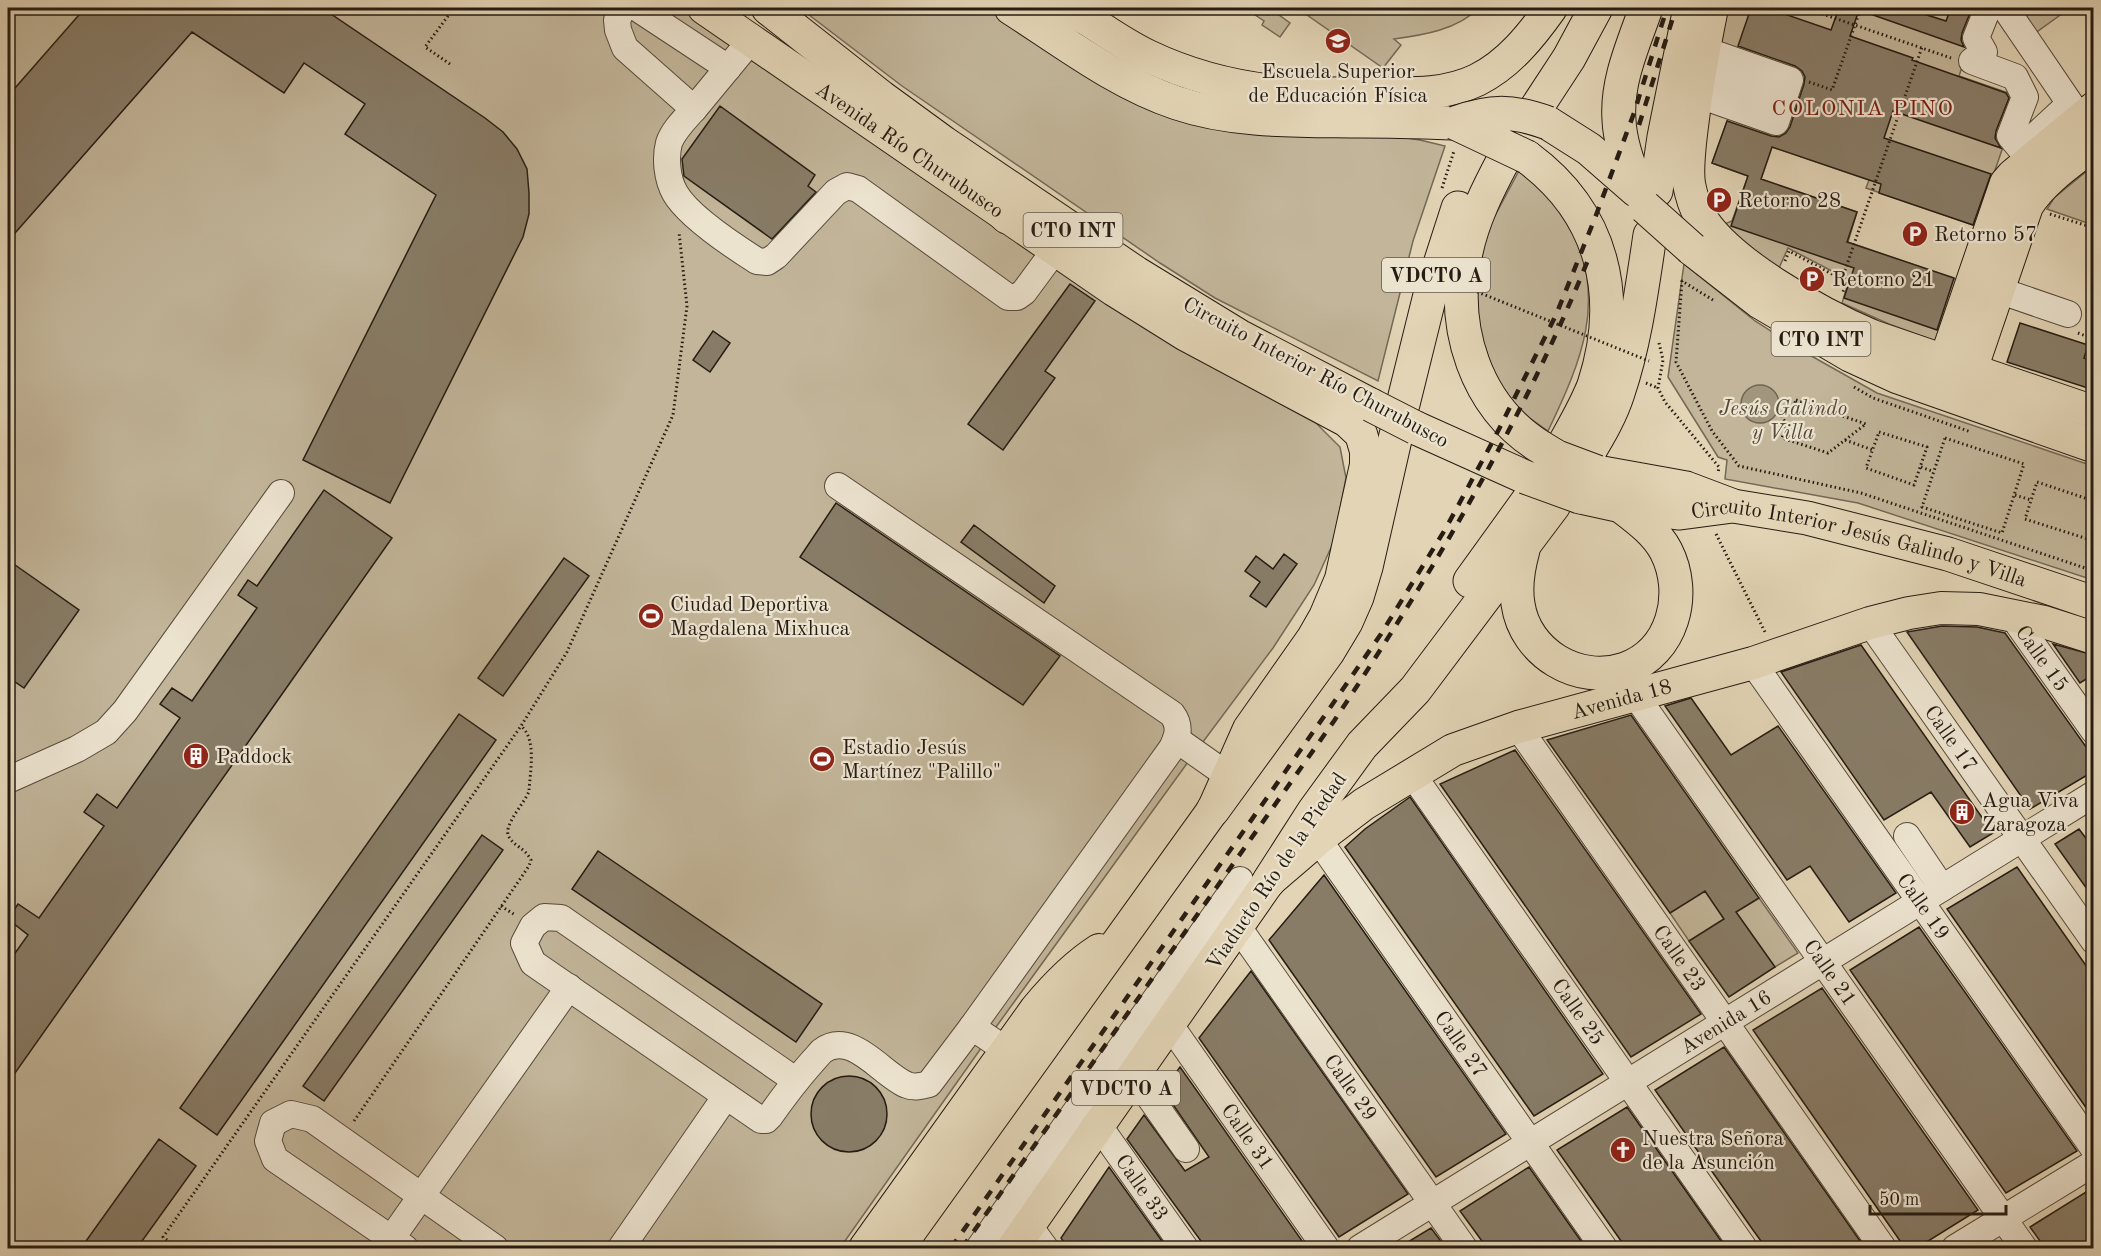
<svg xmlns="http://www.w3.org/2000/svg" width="2101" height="1256" viewBox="0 0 2101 1256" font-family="'Old Standard TT',serif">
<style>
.green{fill:#c2b599;stroke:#746856;stroke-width:1.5}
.water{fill:#a2957e;stroke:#706553;stroke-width:1.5}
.building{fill:#887c67;stroke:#261c13;stroke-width:1.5}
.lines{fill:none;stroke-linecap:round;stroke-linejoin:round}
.minor-casing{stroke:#554a3c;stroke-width:28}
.major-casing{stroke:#261c13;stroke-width:34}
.highway-casing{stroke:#261c13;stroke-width:35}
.path{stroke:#261c13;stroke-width:3;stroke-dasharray:1.5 3;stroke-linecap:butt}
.minor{stroke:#ece3cf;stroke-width:26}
.major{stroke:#e2d4b5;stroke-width:32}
.highway{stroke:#e2d4b5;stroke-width:33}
.rail{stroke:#261c13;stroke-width:4.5;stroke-dasharray:10 10;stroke-linecap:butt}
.highway-bridge-casing{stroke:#261c13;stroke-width:35;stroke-linecap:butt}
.path-bridge{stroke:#261c13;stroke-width:3;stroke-dasharray:1.5 3;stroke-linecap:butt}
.highway-bridge{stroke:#e2d4b5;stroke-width:33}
.labels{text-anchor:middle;stroke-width:4.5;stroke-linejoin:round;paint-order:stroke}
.shield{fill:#ece3cf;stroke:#61584b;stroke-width:1.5}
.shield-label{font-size:20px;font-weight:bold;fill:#261c13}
.poi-label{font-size:21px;fill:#261c13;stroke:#ece3cf;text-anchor:start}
.street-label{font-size:21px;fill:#261c13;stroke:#ece3cf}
.park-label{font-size:21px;font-style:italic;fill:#554a3b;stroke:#ece3cf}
.neighbourhood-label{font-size:22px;letter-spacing:1.5px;fill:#7a1f14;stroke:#ece3cf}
</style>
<rect width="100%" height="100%" fill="#e2d4b5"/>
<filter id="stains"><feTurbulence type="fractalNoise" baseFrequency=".00333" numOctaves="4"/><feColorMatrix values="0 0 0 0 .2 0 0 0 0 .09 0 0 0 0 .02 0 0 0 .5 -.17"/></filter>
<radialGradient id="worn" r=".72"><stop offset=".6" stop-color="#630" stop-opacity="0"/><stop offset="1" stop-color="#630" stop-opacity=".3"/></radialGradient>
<path class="green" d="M 8,8 L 681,8 L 1190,354 L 1316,423 L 1340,447 L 1346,478 L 1334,541 L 1314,585 L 1273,648 L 1188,762 L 996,1027 L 840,1248 L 8,1248 Z
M 800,8 L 991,8 L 1029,32 L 1120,83 L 1373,133 L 1420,140 L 1445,146 L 1413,241 L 1378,381 L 1215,298 L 1160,263 L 902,86 Z
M 1245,8 L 1256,8 L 1268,15 L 1272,10 L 1290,23 L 1280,37 L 1262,25 L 1264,21 Z
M 1297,8 L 1348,8 L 1374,13 L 1394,13 L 1413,8 L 1479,8 C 1457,30 1423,35 1394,39 L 1401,45 L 1383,68 Z
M 1724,8 L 1982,8 L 1959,76 L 2020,97 L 1976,226 L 1866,188 L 1869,180 L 1772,147 L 1761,179 L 1857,212 L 1848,242 L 1958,280 L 1938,342 L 1889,324 L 1842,303 L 1849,280 L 1788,248 L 1779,268 L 1741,244 L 1722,225 L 1732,221 L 1748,176 L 1712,163 L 1730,113 L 1713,53 Z
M 2005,8 L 2070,8 L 2027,39 Z
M 2093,166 L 2093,225 L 2047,209 L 2054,198 Z
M 1521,167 C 1532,176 1552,189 1560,200 C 1565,207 1568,217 1571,225 C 1607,301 1582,360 1548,431 L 1521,412 L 1497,380 L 1472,316 L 1482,240 Z
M 1684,264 L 1755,321 L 1799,349 L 1877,393 L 2093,466 L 2093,580 L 1858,503 L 1725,479 L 1727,460 L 1718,457 L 1668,377 Z
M 1705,891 L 1724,919 L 1689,941 L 1670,913 Z
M 1759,898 L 1798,953 L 1775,967 L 1736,912 Z"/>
<path class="water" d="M1741 404a19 19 0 1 1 38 0a19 19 0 1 1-38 0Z"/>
<path class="building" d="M 85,8 L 322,8 L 485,118 L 503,132 L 517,149 L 527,169 L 529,193 L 529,214 L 523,237 L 390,503 L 303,460 L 436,195 L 345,134 L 365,104 L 304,63 L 284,93 L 192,32 L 8,241 L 8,96 Z
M 1751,8 L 1767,8 L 1831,30 L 1839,8 L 1905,8 L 1946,21 L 1951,8 L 1972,8 L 1962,33 L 1961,40 L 1964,47 L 1859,10 L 1850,36 L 1913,58 L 1912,60 L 2006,93 L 2009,98 L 1996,131 L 1995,138 L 2001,148 L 1893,111 L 1884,138 L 1991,174 L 1973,225 L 1879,193 L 1881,184 L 1772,147 L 1761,179 L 1857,212 L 1847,242 L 1954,278 L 1937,330 L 1844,298 L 1854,268 L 1731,226 L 1748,176 L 1712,163 L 1727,121 L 1771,136 L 1779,137 L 1786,133 L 1790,127 L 1804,84 L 1805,77 L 1802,71 L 1795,66 L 1738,46 Z
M 720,106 L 815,175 L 808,186 L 816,192 L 772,239 L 684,176 L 682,159 Z
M 1070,284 L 1095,301 L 1045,371 L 1055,378 L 1003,450 L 968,424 Z
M 2020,323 L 2088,345 L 2084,358 L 2094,362 L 2094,390 L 2007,362 Z
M 713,331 L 730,343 L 710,372 L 693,360 Z
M 324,490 L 392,538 L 8,1083 L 8,963 L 28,935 L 8,919 L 18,904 L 39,918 L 104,826 L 84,812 L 97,794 L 117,808 L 180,718 L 160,704 L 172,688 L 192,701 L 257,608 L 238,595 L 248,580 L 257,586 Z
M 836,503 L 1060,656 L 1023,705 L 800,557 Z
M 974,525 L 1055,586 L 1044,603 L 961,542 Z
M 1284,554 L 1297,564 L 1266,607 L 1250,596 L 1260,582 L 1245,571 L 1256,556 L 1273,569 Z
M 564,558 L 589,576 L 503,696 L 478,678 Z
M 8,560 L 79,610 L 24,688 L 8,677 Z
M 1942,626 L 1977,627 L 2005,633 L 2094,758 L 2094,771 L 2030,809 L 1907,632 Z
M 2053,644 L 2094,655 L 2094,674 L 2080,683 Z
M 1861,645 L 1993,833 L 1970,847 L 1931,792 L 1884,820 L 1781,672 Z
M 1691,698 L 1731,755 L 1778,726 L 1896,893 L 1849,922 L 1810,866 L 1787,880 L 1665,706 Z
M 459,714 L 496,740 L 217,1135 L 180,1108 Z
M 1631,715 L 1759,898 L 1736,912 L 1775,967 L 1729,997 L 1689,941 L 1724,919 L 1705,891 L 1670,913 L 1547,740 Z
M 1515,750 L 1701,1014 L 1631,1057 L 1440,784 Z
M 1410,797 L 1603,1074 L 1534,1116 L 1345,847 L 1365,829 Z
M 2079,829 L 2094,849 L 2094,899 L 2055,844 Z
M 482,835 L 503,850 L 324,1101 L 303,1086 Z
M 598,851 L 822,1004 L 796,1042 L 572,889 Z
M 2017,867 L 2094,977 L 2094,1119 L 1947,909 Z
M 1324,875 L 1506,1134 L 1436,1177 L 1269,940 Z
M 1919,927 L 2077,1151 L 2006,1193 L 1850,970 Z
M 1251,971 L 1408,1194 L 1339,1237 L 1199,1038 Z
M 1822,988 L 1978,1210 L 1917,1248 L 1905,1248 L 1753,1030 Z
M 1724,1047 L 1865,1248 L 1766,1248 L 1753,1230 L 1655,1090 Z
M 1180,1067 L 1204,1101 L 1307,1248 L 1206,1248 L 1127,1139 L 1144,1115 L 1185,1171 L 1209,1157 L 1163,1090 Z
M811 1114a38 38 0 1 1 76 0a38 38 0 1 1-76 0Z
M 1627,1107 L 1686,1191 L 1726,1248 L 1626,1248 L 1557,1150 Z
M 159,1139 L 196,1166 L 137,1248 L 81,1248 Z
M 1109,1167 L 1167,1248 L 1068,1248 L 1061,1238 Z
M 1529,1167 L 1569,1224 L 1586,1248 L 1487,1248 L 1460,1211 Z
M 2094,1187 L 2094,1248 L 2045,1248 L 2030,1227 Z
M 1431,1228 L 1446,1248 L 1398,1248 Z"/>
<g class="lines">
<g class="minor-casing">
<g id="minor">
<path d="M 623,8 L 617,20 L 618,30 L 625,48 L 694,109 C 685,119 673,131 669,143 C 665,158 667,179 675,193 C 688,216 735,247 757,261 L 767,262 L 776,256 L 836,192 L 847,186 L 858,189 L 1008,297 L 1017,297 L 1024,292 L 1055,250"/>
<path d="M 637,8 L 728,68"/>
<path d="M 1988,8 L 1976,38 L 1984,52 L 1972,61 L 2015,77 L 2025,97 L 2010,136 L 2021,149 L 2062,111 L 2071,105 L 2005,8"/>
<path d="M 1713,53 L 1790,80 L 1776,122 L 1705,97 Z"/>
<path d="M 1700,74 L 1773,99"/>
<path d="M 694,109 L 742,51 L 748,37"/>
<path d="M 1998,290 L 2068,314"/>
<path d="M 838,486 L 1172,714 C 1181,726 1178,736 1172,748 L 972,1027"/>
<path id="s1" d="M 2011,614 L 2094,731"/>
<path id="s2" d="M 1870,623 L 2094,941"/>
<path id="s3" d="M 1753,663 L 2094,1149"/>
<path id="s4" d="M 1636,696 L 2024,1248"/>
<path id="s5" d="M 1518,727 L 1883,1248"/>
<path d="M 1176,739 L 1227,775"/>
<path id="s6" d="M 1412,774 L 1744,1248"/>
<path d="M 8,780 L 77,749 L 106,732 L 125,711 L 281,493"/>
<path d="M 1907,836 L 1942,888"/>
<path id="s7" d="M 1318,839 L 1604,1248"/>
<path id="s8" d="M 1238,927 L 1464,1248"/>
<path id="s9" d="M 1170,1025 L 1326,1248"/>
<path d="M 1134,1075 L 1186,1149"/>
<path d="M 795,1080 L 561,918 L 544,917 L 533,926 L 524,943 L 533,963 L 761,1120 L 766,1120 L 770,1116 C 784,1096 797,1079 813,1061 C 816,1058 819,1054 822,1051 C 852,1029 882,1075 907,1085 C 914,1088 922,1086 929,1084 L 972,1027 L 1006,1050"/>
<path id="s10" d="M 1099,1126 L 1185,1248"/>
<path d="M 1029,1226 L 1045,1248"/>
<path d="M 391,1239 L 569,987"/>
<path d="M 405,1248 L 275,1159 L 268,1141 L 273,1123 L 291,1114 L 312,1119 L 495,1248"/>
<path d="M 621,1248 L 726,1096"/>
<path d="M 979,1248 L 1240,880"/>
<path id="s11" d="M 1360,1248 L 2094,794"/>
<path d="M 1955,1248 L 2094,1163"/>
</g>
</g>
<g class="major-casing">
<g id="major">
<path id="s12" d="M 704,8 L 1114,290 L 1186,335 L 1347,421 L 1361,434 L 1366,451 L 1366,465 L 1341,579 L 1325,617 L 1313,638 L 1249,729 L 1213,810 L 898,1248"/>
<path d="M 1071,8 C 1096,25 1121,43 1148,56 C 1190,76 1238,88 1284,92 C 1311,95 1338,93 1365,93 C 1403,93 1442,97 1477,80 C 1509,64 1531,36 1551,8"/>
<path d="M 1712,8 C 1703,52 1695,97 1690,143 C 1689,156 1687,170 1689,184 C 1691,194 1694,205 1699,214 C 1725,262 1823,315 1872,336 L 2094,412"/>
<path d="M 1945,361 L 2006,183 L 2013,175 L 2094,108"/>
<path d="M 1971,370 L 2027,206 C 2042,181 2071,162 2094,144"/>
<path d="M 865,1248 L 1036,1009 C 1055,986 1074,966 1099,950"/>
<path id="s13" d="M 1013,1248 L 1269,881 L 1318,839 L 1364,804 L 1453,750 L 1518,727 L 1753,663 L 1870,623 L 1909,613 L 1941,608 L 1979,609 L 2044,622 L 2094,638"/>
</g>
</g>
<g class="highway-casing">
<g id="highway">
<path d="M 768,8 L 881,97 L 944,143 L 1136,273 L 1239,336 L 1371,405"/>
<path d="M 1011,8 C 1064,42 1117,83 1177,103 C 1236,123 1302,120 1363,121 C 1394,121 1424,122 1455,123"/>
<path d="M 1064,8 L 1086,18"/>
<path d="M 1535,110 L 1569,58 L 1596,8"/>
<path d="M 1548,123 L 1589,149 L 1636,190"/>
<path d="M 1527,157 C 1603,213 1623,296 1594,385 C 1586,406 1574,426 1563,446"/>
<path d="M 1504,159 C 1488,189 1473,219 1466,252 C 1450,327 1475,407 1542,448"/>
<path d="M 965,175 L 1007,217"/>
<path d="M 1638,191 C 1630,168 1620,144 1619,120 C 1616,81 1634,43 1646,8"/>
<path d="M 1656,191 L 1664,137 L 1690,8"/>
<path d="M 1692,249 L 1760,302 L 1850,355 L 1898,377 L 2094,446"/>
<path d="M 1403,404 L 1430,295 L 1458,208"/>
<path d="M 1416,428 L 1525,477"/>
<path d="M 1587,455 C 1599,435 1611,415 1618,393 C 1635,343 1642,288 1650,235"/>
<path d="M 1597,472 L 1686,488 L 1731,505"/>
<path id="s14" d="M 1580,497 L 1621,506 L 1680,513 L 1733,506 L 1807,518 L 1948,554 L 2094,603"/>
<path d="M 1523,550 C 1518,568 1515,586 1518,604 C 1525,653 1578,685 1625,669 C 1673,652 1688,594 1666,551 C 1656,532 1638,519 1621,506"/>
<path d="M 1470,581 L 1532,495"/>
<path d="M 1213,810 L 1328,652 L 1346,622 L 1357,597 L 1366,567 L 1396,435"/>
<path d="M 1269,881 L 1314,811 L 1362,745 L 1415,690 L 1554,505"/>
</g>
</g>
<path class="path" d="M 1805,8 L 1951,58
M 450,64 L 425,47 L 454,8
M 1809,82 L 1832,90 L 1861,8
M 1442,188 L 1454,151
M 2050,214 L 2094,228
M 2087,226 L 2094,220
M 1785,261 L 1789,251 L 1847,282 L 1842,294
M 1842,279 L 1922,47
M 1713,300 L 1682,281 L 1676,362 L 1712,431 L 1739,466 L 1861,493 L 2094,571
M 2078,333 L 2094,339
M 1659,343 L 1663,360 L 1658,388 L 1665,402 L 1719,467 L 1718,473
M 1646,383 L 1658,388
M 1854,387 L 1873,398 L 1971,432
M 1796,400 L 1866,424 L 1828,453 L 1782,438 L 1787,425 L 1779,412 L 1790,416 Z
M 1879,432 L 1927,447 L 1914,485 L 1866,468 Z
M 1945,438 L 2024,464 L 2002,533 L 1922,507 Z
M 1845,440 L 1873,450
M 1921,467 L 1932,471
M 2015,495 L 2031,500
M 2094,501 L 2037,482 L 2025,519 L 2094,541
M 1716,534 L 1765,632
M 501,906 L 515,915
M 354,1121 L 529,866 L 531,860 C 525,848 514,846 509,837 C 502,826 525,803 529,791 C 530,772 537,739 521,726 L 567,652 L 673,415 L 687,306 L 679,232
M 178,1248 L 163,1237 L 521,726"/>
<use href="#minor" class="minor"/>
<use href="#major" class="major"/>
<use href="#highway" class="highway"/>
<path class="rail" d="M 1639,125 L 1676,8
M 951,1248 L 1325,715 L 1381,634 L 1446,528 L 1494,439 L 1556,315 L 1595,218 L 1634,113 L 1667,8
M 962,1248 L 1334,721 C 1432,573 1521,425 1588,260"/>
<g class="highway-bridge-casing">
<path id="highway-bridge" d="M 1455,123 C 1491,110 1512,110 1548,123
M 1455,123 L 1527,157
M 1645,207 L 1692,249
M 1371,405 L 1416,428
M 1542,448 L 1557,457 L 1597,472
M 1525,477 L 1580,497"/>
</g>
<path class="path-bridge" d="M 1423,270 L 1649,361"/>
<use href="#highway-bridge" class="highway-bridge"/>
</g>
<defs>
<g id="university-disc" transform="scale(1.35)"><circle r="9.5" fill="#8f2418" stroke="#ece3cf"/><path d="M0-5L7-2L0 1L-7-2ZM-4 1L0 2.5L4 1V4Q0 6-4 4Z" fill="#fff"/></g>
<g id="parking-disc" transform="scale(1.35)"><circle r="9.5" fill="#8f2418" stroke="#ece3cf"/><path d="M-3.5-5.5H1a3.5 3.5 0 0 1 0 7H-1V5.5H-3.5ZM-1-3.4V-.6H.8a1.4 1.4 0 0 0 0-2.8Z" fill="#fff"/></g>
<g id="stadium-disc" transform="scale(1.35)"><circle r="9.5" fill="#8f2418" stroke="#ece3cf"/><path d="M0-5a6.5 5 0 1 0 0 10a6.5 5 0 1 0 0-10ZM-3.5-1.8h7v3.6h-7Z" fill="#fff"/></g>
<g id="building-disc" transform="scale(1.35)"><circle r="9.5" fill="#8f2418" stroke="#ece3cf"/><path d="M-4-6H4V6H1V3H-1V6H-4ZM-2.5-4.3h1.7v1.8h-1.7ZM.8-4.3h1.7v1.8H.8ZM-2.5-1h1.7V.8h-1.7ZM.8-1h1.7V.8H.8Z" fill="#fff"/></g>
<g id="church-disc" transform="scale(1.35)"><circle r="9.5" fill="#8f2418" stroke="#ece3cf"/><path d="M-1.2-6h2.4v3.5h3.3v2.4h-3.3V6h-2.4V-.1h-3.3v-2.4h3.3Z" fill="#fff"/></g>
</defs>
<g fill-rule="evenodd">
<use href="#university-disc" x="1338" y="41"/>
<use href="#parking-disc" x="1719" y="200"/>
<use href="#parking-disc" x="1915" y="234"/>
<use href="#parking-disc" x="1812" y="279"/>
<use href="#stadium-disc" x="651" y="616"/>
<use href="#building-disc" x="196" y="756"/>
<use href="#stadium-disc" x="822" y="759"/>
<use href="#building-disc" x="1962" y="812"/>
<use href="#church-disc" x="1623" y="1150"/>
</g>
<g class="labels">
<g class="shield">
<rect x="1023.5" y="213" width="99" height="34" rx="4.5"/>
<rect x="1382" y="258" width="108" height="34" rx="4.5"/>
<rect x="1771.5" y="322" width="99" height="34" rx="4.5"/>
<rect x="1072" y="1071" width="108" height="34" rx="4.5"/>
</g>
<g class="shield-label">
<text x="1073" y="237">CTO INT</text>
<text x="1436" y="282">VDCTO A</text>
<text x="1821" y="346">CTO INT</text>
<text x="1126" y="1095">VDCTO A</text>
</g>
<g class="poi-label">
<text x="1338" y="78" text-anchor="middle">Escuela Superior<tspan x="1338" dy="24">de Educación Física</tspan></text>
<text x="1738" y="207">Retorno 28</text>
<text x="1934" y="241">Retorno 57</text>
<text x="1832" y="286">Retorno 21</text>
<text x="670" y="611">Ciudad Deportiva<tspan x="670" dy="24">Magdalena Mixhuca</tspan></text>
<text x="842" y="754">Estadio Jesús<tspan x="842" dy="24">Martínez "Palillo"</tspan></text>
<text x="216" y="763">Paddock</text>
<text x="1982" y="807">Agua Viva<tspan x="1982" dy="24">Zaragoza</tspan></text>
<text x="1642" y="1145">Nuestra Señora<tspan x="1642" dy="24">de la Asunción</tspan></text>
</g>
<g class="street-label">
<text dy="7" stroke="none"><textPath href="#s12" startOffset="250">Avenida Río Churubusco</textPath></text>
<text transform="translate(1316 372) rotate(28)" y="7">Circuito Interior Río Churubusco</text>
<text dy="7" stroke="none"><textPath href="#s14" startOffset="285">Circuito Interior Jesús Galindo y Villa</textPath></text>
<text dy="7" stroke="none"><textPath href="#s1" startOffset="54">Calle 15</textPath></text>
<text dy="7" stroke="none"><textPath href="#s13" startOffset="850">Avenida 18</textPath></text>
<text dy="7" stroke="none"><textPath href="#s2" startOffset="141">Calle 17</textPath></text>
<text transform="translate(1276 871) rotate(-56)" y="7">Viaducto Río de la Piedad</text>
<text dy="7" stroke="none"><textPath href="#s3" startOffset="297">Calle 19</textPath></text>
<text dy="7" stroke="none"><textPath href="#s5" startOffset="282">Calle 23</textPath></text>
<text dy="7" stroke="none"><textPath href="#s4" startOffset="338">Calle 21</textPath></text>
<text dy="7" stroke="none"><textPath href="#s6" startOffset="290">Calle 25</textPath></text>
<text dy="7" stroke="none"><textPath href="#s11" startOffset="430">Avenida 16</textPath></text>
<text dy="7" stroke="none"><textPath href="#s7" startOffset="250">Calle 27</textPath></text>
<text dy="7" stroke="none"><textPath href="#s8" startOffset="196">Calle 29</textPath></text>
<text dy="7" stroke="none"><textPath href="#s9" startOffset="136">Calle 31</textPath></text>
<text dy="7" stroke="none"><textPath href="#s10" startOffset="75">Calle 33</textPath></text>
</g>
<g class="park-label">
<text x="1783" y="415">Jesús Galindo<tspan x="1783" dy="24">y Villa</tspan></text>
</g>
<g class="neighbourhood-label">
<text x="1863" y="115">COLONIA PINO</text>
</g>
</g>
<rect width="2101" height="1256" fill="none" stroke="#e2d4b5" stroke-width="30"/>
<rect x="9" y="9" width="2083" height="1238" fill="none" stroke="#261c13" stroke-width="3"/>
<rect x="15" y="15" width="2071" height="1226" fill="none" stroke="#261c13" stroke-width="1.5"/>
<path d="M1870 1205v9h136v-9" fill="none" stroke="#261c13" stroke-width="3"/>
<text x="1879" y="1205" font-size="18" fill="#261c13" stroke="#ece3cf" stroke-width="4.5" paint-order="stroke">50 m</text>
<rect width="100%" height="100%" filter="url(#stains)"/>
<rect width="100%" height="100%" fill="url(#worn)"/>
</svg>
